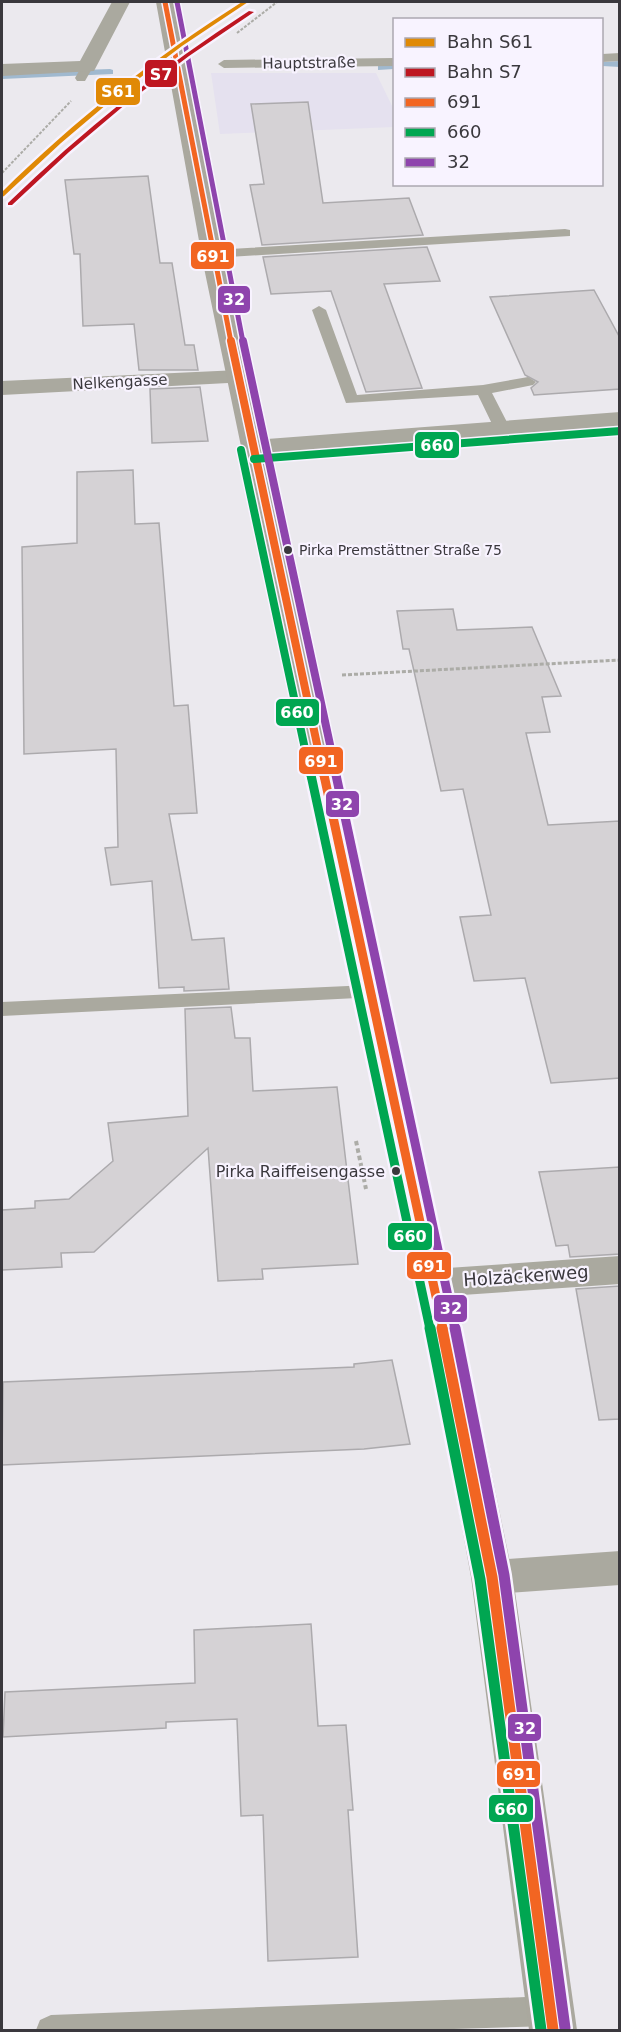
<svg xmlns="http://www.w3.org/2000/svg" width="621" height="2032" viewBox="0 0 621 2032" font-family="'DejaVu Sans',sans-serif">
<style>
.commercial{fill:#e5e1ef}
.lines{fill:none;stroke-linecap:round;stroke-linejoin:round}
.stream{fill:#a0b9cf;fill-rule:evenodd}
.building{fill:#d5d2d5;stroke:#acaaad;stroke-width:1.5}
.path-far2{stroke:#acaca7;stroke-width:2;stroke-dasharray:3 1.5;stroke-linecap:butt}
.path-far1{stroke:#acaca7;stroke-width:3;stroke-dasharray:4 2;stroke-linecap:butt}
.path{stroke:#acaca7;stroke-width:4;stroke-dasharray:4.5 3;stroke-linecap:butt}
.lane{fill:#aaa99f;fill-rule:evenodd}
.street{fill:#aaa99f;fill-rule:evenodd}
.secondary{fill:#aaa89e;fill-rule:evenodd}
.bus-1-far3-casing{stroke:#f8f3ff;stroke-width:8}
.bus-1-far2-casing{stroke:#f8f3ff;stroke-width:11}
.bus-1-far1-casing{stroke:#f8f3ff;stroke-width:14}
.bus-1-casing{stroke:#f8f3ff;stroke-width:16}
.bus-2-far2-casing{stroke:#f8f3ff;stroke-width:11}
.bus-2-far1-casing{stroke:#f8f3ff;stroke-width:14}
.bus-2-casing{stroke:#f8f3ff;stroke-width:16}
.bus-3-far3-casing{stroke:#f8f3ff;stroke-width:8}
.bus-3-far2-casing{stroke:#f8f3ff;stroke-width:11}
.bus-3-far1-casing{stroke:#f8f3ff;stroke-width:14}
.bus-3-casing{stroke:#f8f3ff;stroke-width:16}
.bus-1-far3{stroke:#f26522;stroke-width:5}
.bus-1-far2{stroke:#f26522;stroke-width:8}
.bus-1-far1{stroke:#f26522;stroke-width:9}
.bus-1{stroke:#f26522;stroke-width:11}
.bus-2-far2{stroke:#00a651;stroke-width:8}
.bus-2-far1{stroke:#00a651;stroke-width:9}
.bus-2{stroke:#00a651;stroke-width:11}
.bus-3-far3{stroke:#8e44ad;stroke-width:5}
.bus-3-far2{stroke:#8e44ad;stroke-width:8}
.bus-3-far1{stroke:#8e44ad;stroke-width:9}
.bus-3{stroke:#8e44ad;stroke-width:11}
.rail-1-casing{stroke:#f8f3ff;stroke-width:5}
.rail-2-casing{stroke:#f8f3ff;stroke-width:5}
.rail-1{fill:#e08906;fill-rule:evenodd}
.rail-2{fill:#be1622;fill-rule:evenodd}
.bus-dot{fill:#3a383d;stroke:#f8f3ff;stroke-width:2}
.labels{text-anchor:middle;stroke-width:4.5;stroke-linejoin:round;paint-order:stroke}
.far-bus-label{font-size:14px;fill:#3a383d;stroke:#f8f3ff;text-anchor:start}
.far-street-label{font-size:15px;fill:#3a383d;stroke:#f8f3ff}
.bus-label{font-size:16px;fill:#3a383d;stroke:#f8f3ff;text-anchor:end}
.street-label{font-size:18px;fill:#3a383d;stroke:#f8f3ff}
.line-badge{stroke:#f8f3ff;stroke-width:2}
.badge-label{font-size:16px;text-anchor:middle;font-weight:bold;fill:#fff}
</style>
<rect width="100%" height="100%" fill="#ebe9ee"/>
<path class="commercial" d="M 211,73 L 376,73 L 394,110 L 394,127 L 220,134 Z"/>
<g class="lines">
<path class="stream" d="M 620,61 L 620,67 L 602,66 L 602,62 Z
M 381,65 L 394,65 L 394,69 L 378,70 L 378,66 Z
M 110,69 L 113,70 L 113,74 L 2,79 L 2,73 Z"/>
</g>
<path class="building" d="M 308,102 L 323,203 L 409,198 L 423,235 L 262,245 L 250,185 L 264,184 L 251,104 Z
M 148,176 L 160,263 L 172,263 L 185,345 L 194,345 L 198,370 L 139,370 L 134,324 L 83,326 L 80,254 L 74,254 L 65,180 Z
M 427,247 L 440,281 L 384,284 L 422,388 L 366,392 L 331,291 L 271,294 L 263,257 Z
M 594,290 L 620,338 L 620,389 L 534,395 L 531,388 L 538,382 L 525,375 L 490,297 Z
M 200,387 L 208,441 L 152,443 L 150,389 Z
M 133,470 L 135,524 L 159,523 L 174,706 L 188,705 L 197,813 L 169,814 L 192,940 L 224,938 L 229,989 L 184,991 L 184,987 L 159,988 L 152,881 L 111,885 L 105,848 L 118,847 L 116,749 L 24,754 L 22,547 L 77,543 L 77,472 Z
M 453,609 L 457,630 L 532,627 L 561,696 L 542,697 L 550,732 L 526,733 L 548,825 L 620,821 L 620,1078 L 551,1083 L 525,978 L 474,981 L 460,917 L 491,915 L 463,789 L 441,791 L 409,649 L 403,649 L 397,611 Z
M 231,1007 L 235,1038 L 250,1038 L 253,1091 L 337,1087 L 358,1264 L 262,1269 L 263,1279 L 218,1281 L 208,1148 L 94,1252 L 61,1253 L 62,1267 L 2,1270 L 2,1210 L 35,1208 L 35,1201 L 69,1199 L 113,1161 L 108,1123 L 188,1116 L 185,1009 Z
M 620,1167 L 620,1254 L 570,1257 L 568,1245 L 556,1246 L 539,1172 Z
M 620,1286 L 620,1419 L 599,1420 L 576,1289 Z
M 392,1360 L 410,1444 L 364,1449 L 2,1465 L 3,1382 L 354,1367 L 354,1364 Z
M 311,1624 L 318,1726 L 346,1725 L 353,1810 L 348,1810 L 358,1957 L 268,1961 L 263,1815 L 241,1816 L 237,1719 L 166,1722 L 166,1728 L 3,1737 L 5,1692 L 195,1683 L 194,1630 Z"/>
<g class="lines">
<path class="path-far2" d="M 237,33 L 277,2
M 2,173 L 71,101"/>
<path class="path-far1" d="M 342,675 L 620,660"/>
<path class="path" d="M 356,1141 L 366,1189"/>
<path class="lane" d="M 620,53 L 620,61 L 602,62 L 602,54 Z
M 394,58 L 394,66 L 224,68 L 218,64 L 224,60 Z
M 87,63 L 93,67 L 85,81 L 77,81 L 75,78 L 83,64 Z
M 565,229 L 570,230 L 570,236 L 213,258 L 206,254 L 213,250 Z
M 319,306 L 326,310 L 357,395 L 483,385 L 528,377 L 536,382 L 533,385 L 492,393 L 510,428 L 502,433 L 494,428 L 478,395 L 346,403 L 312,310 Z
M 370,985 L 377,987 L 380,992 L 377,997 L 2,1016 L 2,1002 Z
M 551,1996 L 562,2001 L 566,2011 L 562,2021 L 551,2026 L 422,2030 L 36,2030 L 40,2020 L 51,2015 Z"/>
<path class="street" d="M 112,2 L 130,2 L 94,71 L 2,76 L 2,64 L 80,61 Z
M 239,370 L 247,372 L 251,377 L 247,382 L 2,395 L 2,381 Z
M 620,412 L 620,426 L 253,454 L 244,452 L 241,447 L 244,442 L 253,440 Z
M 620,1256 L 620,1284 L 433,1297 L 420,1293 L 415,1283 L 420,1273 L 433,1269 Z
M 620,1551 L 620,1585 L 492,1594 L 477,1589 L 471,1577 L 477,1565 L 492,1560 Z"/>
<path class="secondary" d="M 156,2 L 174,2 L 225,263 L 475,1392 L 513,1577 L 577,2030 L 529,2030 L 471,1577 L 437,1392 L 203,263 Z"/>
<g class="bus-1-far3-casing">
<path id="bus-1-far3" d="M 165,2 L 231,342"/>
</g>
<g class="bus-1-far2-casing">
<path id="bus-1-far2" d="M 231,341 L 324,777"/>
</g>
<g class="bus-1-far1-casing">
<path id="bus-1-far1" d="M 324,775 L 443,1329"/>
</g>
<g class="bus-1-casing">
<path id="bus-1" d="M 442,1328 L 492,1577 L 553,2030"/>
</g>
<g class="bus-2-far2-casing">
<path id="bus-2-far2" d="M 241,450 L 311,777
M 254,459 L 620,431"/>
</g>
<g class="bus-2-far1-casing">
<path id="bus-2-far1" d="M 311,775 L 430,1329"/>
</g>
<g class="bus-2-casing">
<path id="bus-2" d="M 430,1328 L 480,1579 L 541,2030"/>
</g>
<g class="bus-3-far3-casing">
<path id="bus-3-far3" d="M 177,2 L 243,342"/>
</g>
<g class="bus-3-far2-casing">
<path id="bus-3-far2" d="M 243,341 L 337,777"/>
</g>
<g class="bus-3-far1-casing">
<path id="bus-3-far1" d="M 336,775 L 455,1329"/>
</g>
<g class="bus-3-casing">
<path id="bus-3" d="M 455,1328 L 504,1575 L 565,2028"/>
</g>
<use href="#bus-1-far3" class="bus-1-far3"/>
<use href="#bus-1-far2" class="bus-1-far2"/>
<use href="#bus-1-far1" class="bus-1-far1"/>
<use href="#bus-1" class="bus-1"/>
<use href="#bus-2-far2" class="bus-2-far2"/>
<use href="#bus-2-far1" class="bus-2-far1"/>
<use href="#bus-2" class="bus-2"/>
<use href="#bus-3-far3" class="bus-3-far3"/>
<use href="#bus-3-far2" class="bus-3-far2"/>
<use href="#bus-3-far1" class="bus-3-far1"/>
<use href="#bus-3" class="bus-3"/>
<g class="rail-1-casing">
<path id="rail-1" d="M 242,2 L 248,2 L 182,46 L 120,93 L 61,143 L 4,196 L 2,197 L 2,192 C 75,120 155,57 242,2 Z"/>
</g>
<g class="rail-2-casing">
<path id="rail-2" d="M 249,11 L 254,12 L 189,56 L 127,103 L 69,152 L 12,205 L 8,205 L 8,203 C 82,131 162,67 249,11 Z"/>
</g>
<use href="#rail-1" class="rail-1"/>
<use href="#rail-2" class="rail-2"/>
</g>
<g class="bus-dot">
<circle cx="288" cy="550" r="5"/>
<circle cx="396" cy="1171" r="5"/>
</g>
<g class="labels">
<g class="far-bus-label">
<text x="299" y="555">Pirka Premstättner Straße 75</text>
</g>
<g class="far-street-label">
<text transform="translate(309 63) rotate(-1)" y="5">Hauptstraße</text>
<text transform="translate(120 382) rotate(-3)" y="5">Nelkengasse</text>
</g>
<g class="bus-label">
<text x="385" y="1177">Pirka Raiffeisengasse</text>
</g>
<g class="street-label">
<text transform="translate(526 1276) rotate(-4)" y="6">Holzäckerweg</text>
</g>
</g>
<g class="line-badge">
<rect x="144" y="59" width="34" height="29" rx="6" fill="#be1622"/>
<rect x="95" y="77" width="46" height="29" rx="6" fill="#e08906"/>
<rect x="190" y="241" width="45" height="29" rx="6" fill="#f26522"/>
<rect x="217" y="285" width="34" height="29" rx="6" fill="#8e44ad"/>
<rect x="414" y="431" width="46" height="28" rx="6" fill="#00a651"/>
<rect x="275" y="698" width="45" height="29" rx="6" fill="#00a651"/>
<rect x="298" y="746" width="46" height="29" rx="6" fill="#f26522"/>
<rect x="325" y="790" width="35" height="28" rx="6" fill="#8e44ad"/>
<rect x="387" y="1222" width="46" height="29" rx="6" fill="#00a651"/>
<rect x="406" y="1251" width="46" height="29" rx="6" fill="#f26522"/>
<rect x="433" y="1294" width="35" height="29" rx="6" fill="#8e44ad"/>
<rect x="507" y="1713" width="35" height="29" rx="6" fill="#8e44ad"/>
<rect x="496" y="1760" width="45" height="28" rx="6" fill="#f26522"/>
<rect x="488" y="1794" width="46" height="29" rx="6" fill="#00a651"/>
</g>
<g class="badge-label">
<text x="161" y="80">S7</text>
<text x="118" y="97">S61</text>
<text x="213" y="262">691</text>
<text x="234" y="305">32</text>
<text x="437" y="451">660</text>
<text x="297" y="718">660</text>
<text x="321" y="767">691</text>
<text x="342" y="810">32</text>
<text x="410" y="1242">660</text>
<text x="429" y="1272">691</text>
<text x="451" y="1314">32</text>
<text x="525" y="1734">32</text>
<text x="519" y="1780">691</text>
<text x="511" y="1815">660</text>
</g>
<rect width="621" height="2032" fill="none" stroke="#3a383d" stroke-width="6"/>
<rect x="393" y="18" width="210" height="168" fill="#f8f3ff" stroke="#aca8b1" stroke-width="1.5"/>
<rect x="405" y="38" width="30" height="9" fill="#e08906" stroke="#aca8b1" stroke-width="1.5"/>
<text x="447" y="48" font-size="18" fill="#3a383d">Bahn S61</text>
<rect x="405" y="68" width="30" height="9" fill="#be1622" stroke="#aca8b1" stroke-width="1.5"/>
<text x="447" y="78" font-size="18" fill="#3a383d">Bahn S7</text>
<rect x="405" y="98" width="30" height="9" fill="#f26522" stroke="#aca8b1" stroke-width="1.5"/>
<text x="447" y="108" font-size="18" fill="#3a383d">691</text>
<rect x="405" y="128" width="30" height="9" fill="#00a651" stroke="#aca8b1" stroke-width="1.5"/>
<text x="447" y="138" font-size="18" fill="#3a383d">660</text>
<rect x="405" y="158" width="30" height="9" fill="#8e44ad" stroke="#aca8b1" stroke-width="1.5"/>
<text x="447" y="168" font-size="18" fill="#3a383d">32</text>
</svg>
